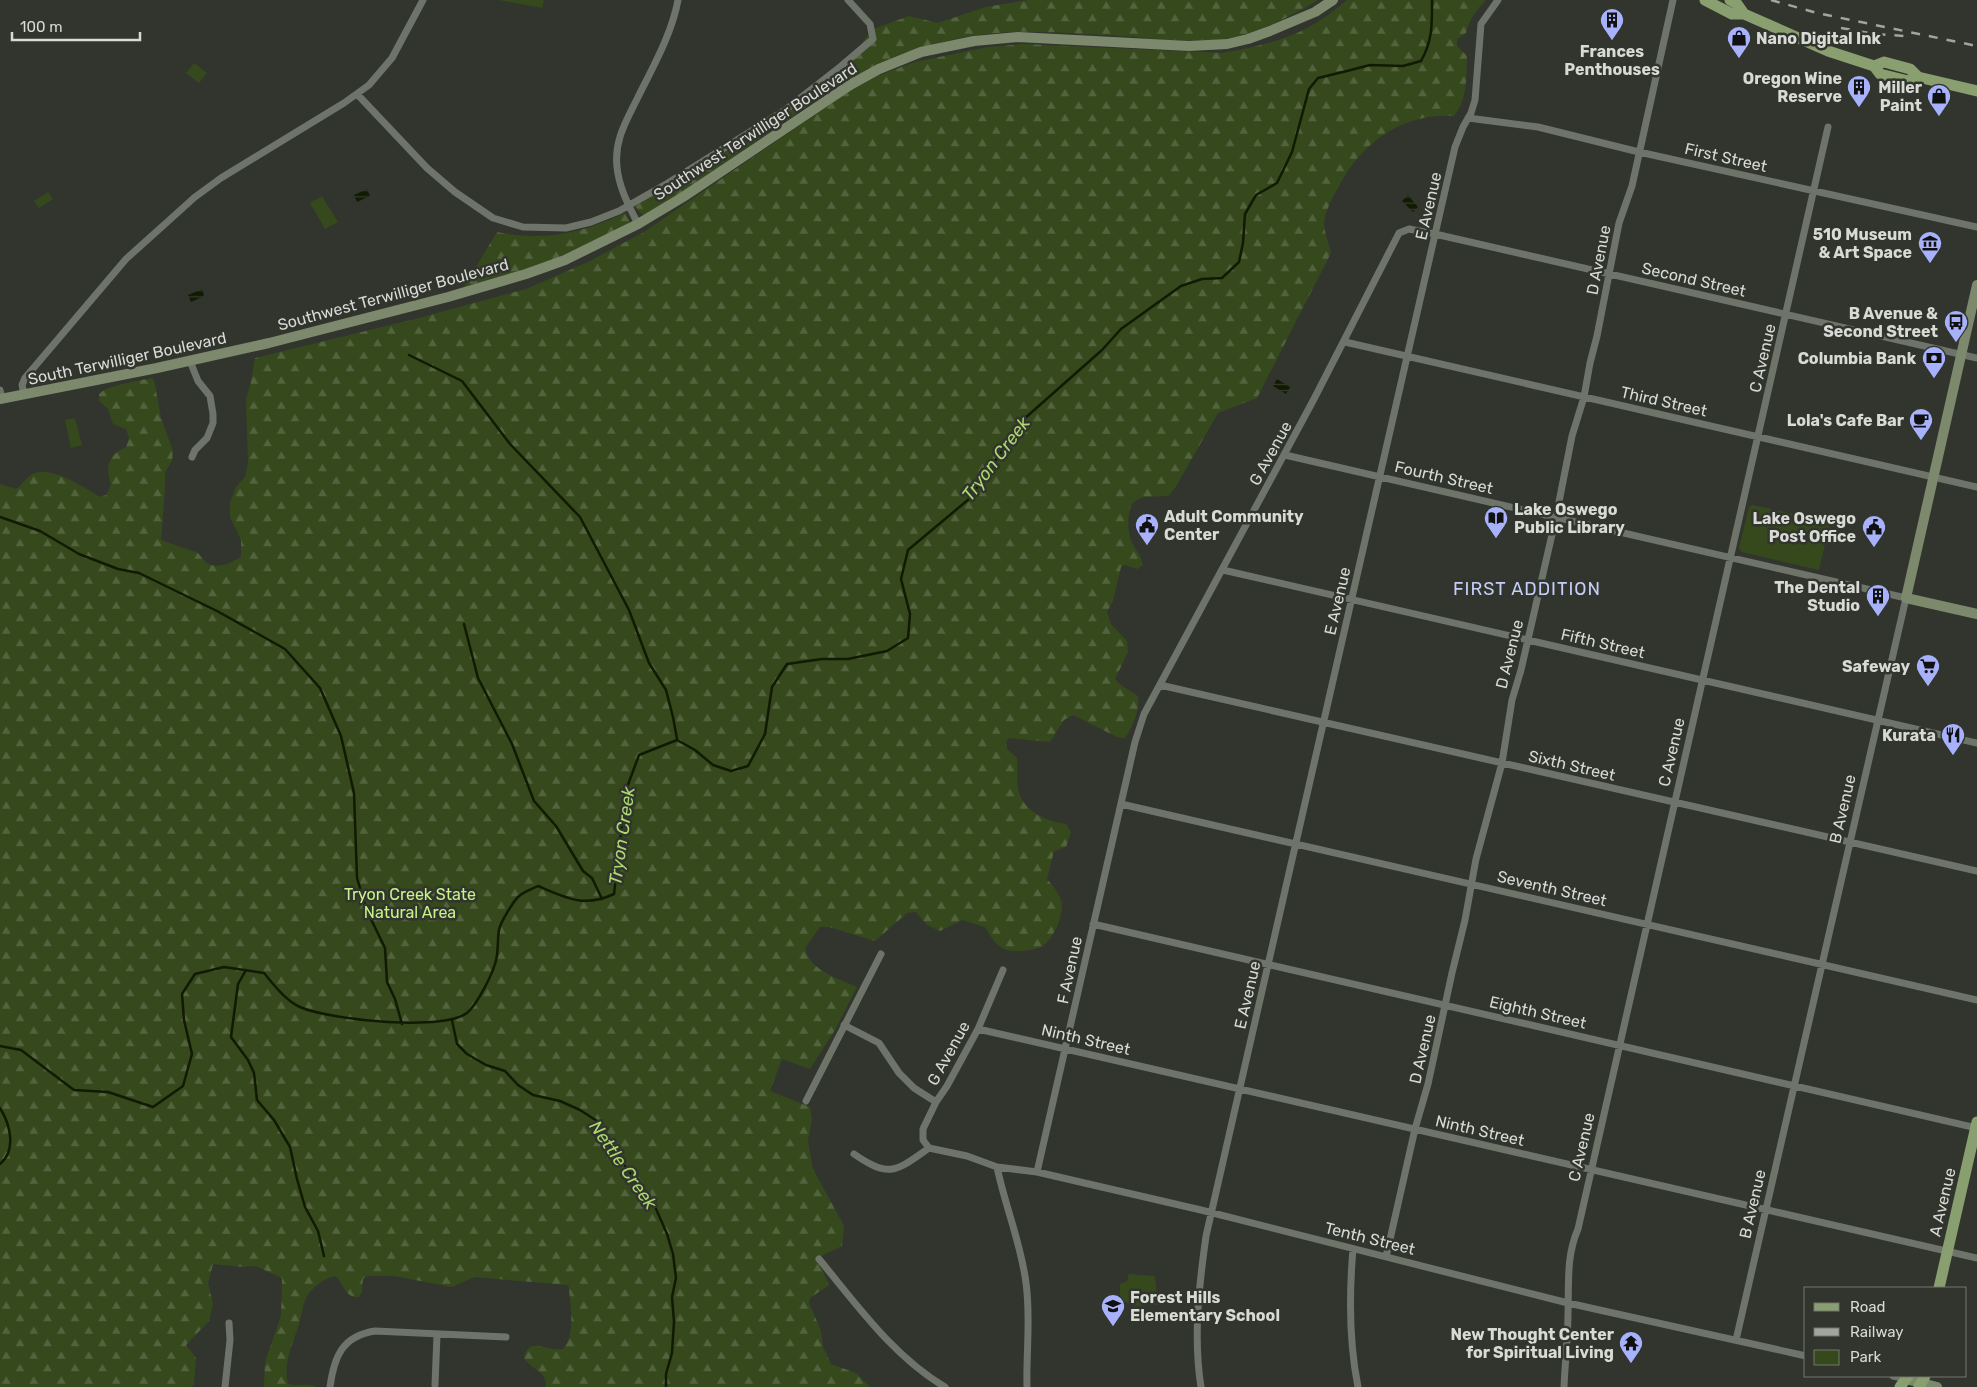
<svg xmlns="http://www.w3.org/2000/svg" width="1977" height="1387" viewBox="0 0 1977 1387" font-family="Rubik,sans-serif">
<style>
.green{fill:#36491d}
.forest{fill:url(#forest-firs)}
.water{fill:url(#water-rules)}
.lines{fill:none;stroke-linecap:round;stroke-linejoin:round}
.stream{stroke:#111b03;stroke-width:2.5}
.street{stroke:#6f746a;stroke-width:7}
.secondary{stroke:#7c896d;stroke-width:10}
.primary{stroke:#8a9f70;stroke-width:11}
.rail{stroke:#a2a59f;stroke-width:2.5;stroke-dasharray:9 9;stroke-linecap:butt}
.labels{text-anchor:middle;stroke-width:5;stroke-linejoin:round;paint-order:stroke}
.poi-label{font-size:16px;font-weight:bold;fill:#d8dad5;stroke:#31352d;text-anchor:end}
.street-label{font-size:16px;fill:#d8dad5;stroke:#31352d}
.park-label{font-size:16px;fill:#c5f487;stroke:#31352d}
.water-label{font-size:18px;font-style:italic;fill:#acd96e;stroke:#31352d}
.neighbourhood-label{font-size:18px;letter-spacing:1px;fill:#c6cdf8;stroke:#31352d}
</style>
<defs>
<pattern id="forest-firs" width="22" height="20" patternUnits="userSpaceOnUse" patternTransform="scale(1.25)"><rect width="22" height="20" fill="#36491d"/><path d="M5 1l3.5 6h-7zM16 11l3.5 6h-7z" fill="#52633d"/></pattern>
<pattern id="water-rules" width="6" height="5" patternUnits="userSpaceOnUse" patternTransform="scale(1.25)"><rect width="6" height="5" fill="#111b03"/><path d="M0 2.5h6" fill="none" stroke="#333c27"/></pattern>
</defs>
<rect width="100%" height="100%" fill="#31352d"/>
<path class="green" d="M 499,0 L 544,0 L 542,8 Z
M 194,63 L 207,73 L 199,83 L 186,73 Z
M 48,192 L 53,199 L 39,208 L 34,201 Z
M 322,196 L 338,222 L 325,229 L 310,203 Z
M 75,418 L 82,445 L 71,448 L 65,420 Z
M 1753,505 L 1830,522 L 1819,570 L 1742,552 L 1739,548 L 1749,507 Z
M 1129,1274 L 1155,1276 L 1158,1305 L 1133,1306 L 1120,1299 L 1120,1284 L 1127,1281 Z"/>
<path class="forest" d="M 1029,0 L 1318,0 C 1297,13 1273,25 1250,33 C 1213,45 1173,40 1136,37 C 1096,35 1055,31 1015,32 C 949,33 888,57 832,89 L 871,30 L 909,16 L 938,23 L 986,7 Z
M 1347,0 L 1486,0 C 1476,10 1469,20 1466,33 L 1457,39 L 1457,46 L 1467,56 C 1466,78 1468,98 1454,116 C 1401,113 1361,143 1338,188 C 1332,198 1325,212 1324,223 C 1324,232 1329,244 1331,253 L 1257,398 L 1218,413 L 1175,488 L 1168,496 L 1143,497 L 1132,503 C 1127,516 1127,530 1132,543 C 1137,553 1140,552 1143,565 L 1137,569 L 1125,565 L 1121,567 L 1113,601 L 1107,612 L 1111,624 L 1127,641 L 1128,652 L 1115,679 L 1122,686 L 1138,696 C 1140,710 1133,726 1125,738 L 1117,737 L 1073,715 L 1064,720 L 1050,742 L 1009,738 L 1006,742 L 1007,749 L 1017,758 C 1018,769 1016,783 1019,793 C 1026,813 1047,821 1066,824 L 1071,832 L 1066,847 L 1054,851 L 1047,879 C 1053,886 1062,896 1062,906 C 1062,919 1052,941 1041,947 C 1033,951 1009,953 1002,948 C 994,943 990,935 985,927 L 962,920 L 940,931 L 927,925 L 916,912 L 907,913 L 875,941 L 829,927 L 820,927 L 805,948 C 810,971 837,978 857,987 L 835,1030 L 810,1069 L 782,1059 L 770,1091 L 810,1107 L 812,1120 L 808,1141 L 813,1169 L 844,1226 L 842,1246 L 817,1258 L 829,1285 L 810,1298 L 809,1303 L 821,1331 L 823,1347 L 831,1364 L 856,1373 L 870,1387 L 546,1387 C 547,1371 532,1370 524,1358 C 529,1335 547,1352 563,1349 C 576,1334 570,1307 569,1288 L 568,1285 L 474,1277 L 452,1287 L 394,1276 L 367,1276 L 363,1279 L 362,1292 L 359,1297 C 345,1298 344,1285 336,1276 C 324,1278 312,1287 306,1298 C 303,1304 302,1313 300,1320 C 295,1340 282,1363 288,1384 C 297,1387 308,1382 316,1387 L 264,1387 L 265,1362 L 281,1316 L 282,1278 L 256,1266 L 243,1267 L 213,1264 L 208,1283 L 213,1304 L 209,1321 L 186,1345 L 196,1358 L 194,1385 L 191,1387 L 0,1387 L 0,484 L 16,489 C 22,485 25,479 31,475 C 47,463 85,488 100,497 L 106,495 L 111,485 C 105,466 108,455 126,447 L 129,438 L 126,429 L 113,424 L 108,409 L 99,401 L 99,394 C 110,384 135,382 151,378 L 154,380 L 161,418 L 173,451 L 172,461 L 165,472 L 165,490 L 161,540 L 198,553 L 206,563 L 215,566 L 228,564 L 241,557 L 241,540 L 230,517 L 230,502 L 236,487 L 245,477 L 248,463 L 246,399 L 251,382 L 255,358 L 415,319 L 526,289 L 588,262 L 644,232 L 851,90 L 880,75 L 915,62 L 988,47 L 1023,44 L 1222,53 C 1256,47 1290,40 1319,21 C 1329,15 1338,7 1347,0 Z
M 818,89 L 822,96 L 647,216 L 640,213 L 635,206 L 789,111 Z
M 625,213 L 629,220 L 629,224 L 588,246 L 549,261 L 511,275 L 464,287 L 497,232 C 545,242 582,233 625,213 Z"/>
<path class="water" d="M 367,189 L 370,196 L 357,202 L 354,195 Z
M 1408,195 L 1418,207 L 1413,212 L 1402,201 Z
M 202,289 L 204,296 L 191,302 L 188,295 Z
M 1277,379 L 1290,387 L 1286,394 L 1273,386 Z"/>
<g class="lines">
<path class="stream" d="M 409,355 L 462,381 L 510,444 L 580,517 L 629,610 L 649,663 L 666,690 L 673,717 L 677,739
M 0,517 L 40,531 L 79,554 L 118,569 L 139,573 L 217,611 L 285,649 L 320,688 L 341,736 L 354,793 L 357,878 L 367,911 L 385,948 L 387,982 L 395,999 L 402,1024
M 464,624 L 478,678 L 512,744 L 534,801 L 556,826 L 583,871 L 592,878 L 602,899
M 246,970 L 238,984 L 231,1037 L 248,1060 L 254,1073 L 257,1100 L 274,1120 L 290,1147 L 297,1179 L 305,1207 L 318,1231 L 324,1256
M 452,1020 L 457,1044 L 467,1054 L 486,1065 L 505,1071 L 518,1085 L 533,1095 L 560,1101 L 580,1110 L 597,1121 L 608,1144 L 653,1202 L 667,1234 L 673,1254 L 676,1278 L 672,1297 L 674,1322 L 672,1353 L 666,1374 L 666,1387
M 0,1046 L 21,1050 L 74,1090 L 108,1092 L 153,1107 L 183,1086 L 192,1054 L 184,1020 L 182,994 L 195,974 L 224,967 L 264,973 C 274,985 285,1000 300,1007 C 326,1019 451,1034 470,1010 C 479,1000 491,977 495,964 C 499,953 497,940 499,930 C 500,923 513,902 518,897 C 523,892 532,889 538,886 C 566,898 584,908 614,894 L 626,790 L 639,755 L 677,740 L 695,750 L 713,765 L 731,771 L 748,766 L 765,734 L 772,687 L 787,664 L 822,659 L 848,659 L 887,651 L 908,638 L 910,614 L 901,579 L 908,550 L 969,499 L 1024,419 L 1102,350 L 1121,329 L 1181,286 L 1202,279 L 1222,278 L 1239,262 L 1243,243 L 1245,214 L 1256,195 L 1277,183 L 1292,152 L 1309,89 L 1318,78 L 1347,71 L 1370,65 L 1403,66 L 1421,61 C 1433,40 1432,23 1432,0
M 0,1108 C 10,1124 17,1150 0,1164"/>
<path class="street" d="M 357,94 L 427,168 L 455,192 L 493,218 L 523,227 L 566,228 L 591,222 L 619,211 L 668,183 L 785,110 L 840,67 L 873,39 L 870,24 L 848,0
M 1468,118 L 1538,127 L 1639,152 L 1977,227
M 638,224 C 629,206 619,188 617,167 C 614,139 627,120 639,95 C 654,65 672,33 678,0
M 1345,342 L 1977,487
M 190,361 L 198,381 L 210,396 L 213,414 L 213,423 L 207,438 L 195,450 L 192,457
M 0,390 L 2,398
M 24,394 L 22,385 L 25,378 L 126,259 L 195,197 L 221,178 L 344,103 L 369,85 L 392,58 L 423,0
M 1285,455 L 1906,598 L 1736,1340
M 1223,570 L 1977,743
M 1160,685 L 1977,871
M 1121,804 L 1977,1000
M 1093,924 L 1977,1128
M 1003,970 L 978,1029 L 947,1086 L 936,1102 L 923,1129 L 923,1140 L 929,1148 L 967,1156 L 997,1167 L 1037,1172 L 1201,1210 L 1568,1303 L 1806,1356
M 844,1025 L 879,1043 L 899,1073 L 914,1088 L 936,1102
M 978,1029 L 1977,1258
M 806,1101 L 881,954
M 854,1154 C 890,1179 896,1171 929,1148
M 997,1167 C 1005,1206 1021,1243 1026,1283 C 1031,1318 1026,1352 1027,1387
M 1037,1172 L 1135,742 L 1144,714 L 1314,399 L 1399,233 L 1409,229 L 1435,234 L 1977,358
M 1353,1249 C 1349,1295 1349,1342 1358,1387
M 1386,1257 L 1415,1129 L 1428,1084 L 1452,973 L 1465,920 L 1476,859 L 1502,763 L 1512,700 L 1521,670 L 1556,517 L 1572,436 L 1584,397 L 1590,363 L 1597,336 L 1619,223 L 1632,186 L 1673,0
M 819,1259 C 857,1305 893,1356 945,1387
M 1893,1376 L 1906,1379
M 435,1385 L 437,1335
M 225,1387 L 230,1340 L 229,1323
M 330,1387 C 334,1357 342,1336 375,1331 L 506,1337
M 1201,1387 C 1193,1337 1199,1286 1206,1236 L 1455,147 L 1463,127 L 1471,113 L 1475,100 L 1481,24 L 1498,0
M 1564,1387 C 1565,1362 1568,1338 1568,1313 C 1569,1284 1566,1256 1578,1229 L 1828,127"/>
<path class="secondary" d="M 1977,285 L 1906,598 L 1977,614
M 0,399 L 157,368 L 269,343 L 448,297 L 526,274 L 565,260 L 638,224 L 683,197 L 850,85 L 879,69 L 921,52 L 974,41 L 1018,37 L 1189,46 L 1227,44 L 1248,39 L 1270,31 L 1315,12 L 1333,0
M 1906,1379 L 1937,1387"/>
<path class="primary" d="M 1705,0 L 1732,14 L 1744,14 L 1828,51 L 1874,66 L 1884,62 L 1910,69 L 1918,77
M 1730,0 L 1737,4 L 1744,14
M 1874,66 L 1880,74 L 1908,81 L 1918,77 L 1977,91
M 1939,1288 L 1977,1122
M 1900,1387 L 1908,1376
M 1919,1387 L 1925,1376"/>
<path class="rail" d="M 1771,0 L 1817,13 L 1977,46
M 1841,28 L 1875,34 L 1904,36"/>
</g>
<defs>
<g id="building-pin" transform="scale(1.25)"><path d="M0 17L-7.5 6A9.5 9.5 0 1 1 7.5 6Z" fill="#a7b1fc" stroke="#31352d"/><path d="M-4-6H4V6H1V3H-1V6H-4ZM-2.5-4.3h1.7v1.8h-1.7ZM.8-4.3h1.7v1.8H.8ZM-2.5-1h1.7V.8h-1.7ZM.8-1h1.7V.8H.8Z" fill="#111"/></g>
<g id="shop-pin" transform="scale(1.25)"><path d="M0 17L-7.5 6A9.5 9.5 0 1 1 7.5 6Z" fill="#a7b1fc" stroke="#31352d"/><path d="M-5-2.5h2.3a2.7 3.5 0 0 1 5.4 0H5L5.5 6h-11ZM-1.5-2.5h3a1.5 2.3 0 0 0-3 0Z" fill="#111"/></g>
<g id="museum-pin" transform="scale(1.25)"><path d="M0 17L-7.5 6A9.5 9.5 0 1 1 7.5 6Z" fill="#a7b1fc" stroke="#31352d"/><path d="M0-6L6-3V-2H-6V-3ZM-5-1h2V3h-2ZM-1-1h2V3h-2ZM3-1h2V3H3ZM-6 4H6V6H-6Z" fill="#111"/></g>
<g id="bus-pin" transform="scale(1.25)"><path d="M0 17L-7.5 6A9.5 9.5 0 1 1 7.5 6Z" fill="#a7b1fc" stroke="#31352d"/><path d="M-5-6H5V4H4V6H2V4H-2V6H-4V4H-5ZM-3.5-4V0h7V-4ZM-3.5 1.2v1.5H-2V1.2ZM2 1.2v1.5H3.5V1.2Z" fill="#111"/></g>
<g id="bank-pin" transform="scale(1.25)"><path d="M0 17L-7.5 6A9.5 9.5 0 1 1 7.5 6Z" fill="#a7b1fc" stroke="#31352d"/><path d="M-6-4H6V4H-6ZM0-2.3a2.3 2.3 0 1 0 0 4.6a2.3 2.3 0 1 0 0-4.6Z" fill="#111"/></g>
<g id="cafe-pin" transform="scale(1.25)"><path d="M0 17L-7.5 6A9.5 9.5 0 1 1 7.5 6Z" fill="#a7b1fc" stroke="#31352d"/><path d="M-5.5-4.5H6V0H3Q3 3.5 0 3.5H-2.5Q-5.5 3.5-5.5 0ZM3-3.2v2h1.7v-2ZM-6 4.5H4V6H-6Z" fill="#111"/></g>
<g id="library-pin" transform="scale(1.25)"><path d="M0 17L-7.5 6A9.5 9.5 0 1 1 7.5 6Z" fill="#a7b1fc" stroke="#31352d"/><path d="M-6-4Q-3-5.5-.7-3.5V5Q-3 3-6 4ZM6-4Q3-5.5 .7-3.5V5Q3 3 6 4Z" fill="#111"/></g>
<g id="civic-pin" transform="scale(1.25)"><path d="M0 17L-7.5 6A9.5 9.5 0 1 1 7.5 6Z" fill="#a7b1fc" stroke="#31352d"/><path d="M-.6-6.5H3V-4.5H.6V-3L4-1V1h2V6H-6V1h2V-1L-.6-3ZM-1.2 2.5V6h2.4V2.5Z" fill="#111"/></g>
<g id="supermarket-pin" transform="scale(1.25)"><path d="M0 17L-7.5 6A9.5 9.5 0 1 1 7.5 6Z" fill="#a7b1fc" stroke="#31352d"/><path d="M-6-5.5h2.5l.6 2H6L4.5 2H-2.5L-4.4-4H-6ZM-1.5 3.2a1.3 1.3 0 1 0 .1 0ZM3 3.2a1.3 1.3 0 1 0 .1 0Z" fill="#111"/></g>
<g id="restaurant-pin" transform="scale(1.25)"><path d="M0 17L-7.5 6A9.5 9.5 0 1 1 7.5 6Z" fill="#a7b1fc" stroke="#31352d"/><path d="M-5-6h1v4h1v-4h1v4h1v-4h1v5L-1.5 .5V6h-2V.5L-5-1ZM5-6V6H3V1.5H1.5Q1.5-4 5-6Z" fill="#111"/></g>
<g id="school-pin" transform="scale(1.25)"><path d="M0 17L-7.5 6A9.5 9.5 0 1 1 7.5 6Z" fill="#a7b1fc" stroke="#31352d"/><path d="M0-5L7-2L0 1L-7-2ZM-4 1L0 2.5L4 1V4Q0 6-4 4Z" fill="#111"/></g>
<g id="temple-pin" transform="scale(1.25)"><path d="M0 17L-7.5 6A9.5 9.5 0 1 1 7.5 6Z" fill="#a7b1fc" stroke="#31352d"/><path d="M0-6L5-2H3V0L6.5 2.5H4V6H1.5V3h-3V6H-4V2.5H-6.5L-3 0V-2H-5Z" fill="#111"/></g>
</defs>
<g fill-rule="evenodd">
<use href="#building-pin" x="1612" y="20"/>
<use href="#shop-pin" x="1739" y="38"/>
<use href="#building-pin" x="1859" y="87"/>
<use href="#shop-pin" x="1939" y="96"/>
<use href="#museum-pin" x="1930" y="243"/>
<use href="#bus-pin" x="1956" y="322"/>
<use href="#bank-pin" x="1934" y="358"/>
<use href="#cafe-pin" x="1921" y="420"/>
<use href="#library-pin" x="1496" y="518"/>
<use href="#civic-pin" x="1147" y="525"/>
<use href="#civic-pin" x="1874" y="527"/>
<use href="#building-pin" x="1878" y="596"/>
<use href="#supermarket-pin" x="1928" y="666"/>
<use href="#restaurant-pin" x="1953" y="735"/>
<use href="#school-pin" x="1113" y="1306"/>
<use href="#temple-pin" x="1631" y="1343"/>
</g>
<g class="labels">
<g class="poi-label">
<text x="1756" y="44" text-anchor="start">Nano Digital Ink</text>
<text x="1612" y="57" text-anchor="middle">Frances<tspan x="1612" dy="18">Penthouses</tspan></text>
<text x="1842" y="84">Oregon Wine<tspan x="1842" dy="18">Reserve</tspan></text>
<text x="1922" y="93">Miller<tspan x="1922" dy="18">Paint</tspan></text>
<text x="1912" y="240">510 Museum<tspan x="1912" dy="18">&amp; Art Space</tspan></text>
<text x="1938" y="319">B Avenue &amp;<tspan x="1938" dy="18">Second Street</tspan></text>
<text x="1916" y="364">Columbia Bank</text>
<text x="1904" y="426">Lola's Cafe Bar</text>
<text x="1514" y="515" text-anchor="start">Lake Oswego<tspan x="1514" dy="18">Public Library</tspan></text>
<text x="1164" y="522" text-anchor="start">Adult Community<tspan x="1164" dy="18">Center</tspan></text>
<text x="1856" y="524">Lake Oswego<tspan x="1856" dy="18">Post Office</tspan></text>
<text x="1860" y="593">The Dental<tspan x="1860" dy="18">Studio</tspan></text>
<text x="1910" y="672">Safeway</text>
<text x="1936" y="741">Kurata</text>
<text x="1130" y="1303" text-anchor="start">Forest Hills<tspan x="1130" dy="18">Elementary School</tspan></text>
<text x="1614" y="1340">New Thought Center<tspan x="1614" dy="18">for Spiritual Living</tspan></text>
</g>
<g class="street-label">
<text transform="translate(755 131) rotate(-33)" y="6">Southwest Terwilliger Boulevard</text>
<text transform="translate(1726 157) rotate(13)" y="6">First Street</text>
<text transform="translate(1428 206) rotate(-77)" y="6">E Avenue</text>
<text transform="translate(1598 260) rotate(-79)" y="6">D Avenue</text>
<text transform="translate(1694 279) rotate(13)" y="6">Second Street</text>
<text transform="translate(393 294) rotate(-15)" y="6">Southwest Terwilliger Boulevard</text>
<text transform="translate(127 358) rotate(-12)" y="6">South Terwilliger Boulevard</text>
<text transform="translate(1762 358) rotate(-77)" y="6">C Avenue</text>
<text transform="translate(1664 401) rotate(13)" y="6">Third Street</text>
<text transform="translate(1270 453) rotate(-61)" y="6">G Avenue</text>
<text transform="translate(1444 477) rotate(13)" y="6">Fourth Street</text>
<text transform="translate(1337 601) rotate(-77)" y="6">E Avenue</text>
<text transform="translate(1603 643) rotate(13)" y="6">Fifth Street</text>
<text transform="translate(1509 654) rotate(-76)" y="6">D Avenue</text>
<text transform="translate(1671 752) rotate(-77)" y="6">C Avenue</text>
<text transform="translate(1572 765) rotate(13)" y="6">Sixth Street</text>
<text transform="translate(1842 809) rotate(-77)" y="6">B Avenue</text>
<text transform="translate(1552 888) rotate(13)" y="6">Seventh Street</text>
<text transform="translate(1069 970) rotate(-78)" y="6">F Avenue</text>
<text transform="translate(1247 995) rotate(-77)" y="6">E Avenue</text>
<text transform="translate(1538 1012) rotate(13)" y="6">Eighth Street</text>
<text transform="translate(1086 1039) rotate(13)" y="6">Ninth Street</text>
<text transform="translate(1422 1049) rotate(-77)" y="6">D Avenue</text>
<text transform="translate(948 1053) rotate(-61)" y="6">G Avenue</text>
<text transform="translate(1480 1130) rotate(13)" y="6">Ninth Street</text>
<text transform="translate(1581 1147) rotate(-77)" y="6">C Avenue</text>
<text transform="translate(1942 1202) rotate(-77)" y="6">A Avenue</text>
<text transform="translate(1752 1204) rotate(-77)" y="6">B Avenue</text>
<text transform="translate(1370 1238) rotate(14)" y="6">Tenth Street</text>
</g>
<g class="park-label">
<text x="410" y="900">Tryon Creek State<tspan x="410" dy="18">Natural Area</tspan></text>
</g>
<g class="water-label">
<text transform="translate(996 459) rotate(-53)" y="6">Tryon Creek</text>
<text transform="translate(622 836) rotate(-82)" y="6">Tryon Creek</text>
<text transform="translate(623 1165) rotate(55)" y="6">Nettle Creek</text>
</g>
<g class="neighbourhood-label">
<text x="1527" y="595">FIRST ADDITION</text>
</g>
</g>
<rect x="1804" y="1287" width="162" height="90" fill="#31352d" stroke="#747770"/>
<rect x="1814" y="1303" width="25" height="8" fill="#8a9f70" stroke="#747770"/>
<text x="1850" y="1312" font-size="15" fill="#d8dad5">Road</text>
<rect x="1814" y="1328" width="25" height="8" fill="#a2a59f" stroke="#747770"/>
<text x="1850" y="1337" font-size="15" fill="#d8dad5">Railway</text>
<rect x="1814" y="1350" width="25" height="15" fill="#36491d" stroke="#747770"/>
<text x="1850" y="1362" font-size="15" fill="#d8dad5">Park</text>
<path d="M12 32v8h128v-8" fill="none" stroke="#d8dad5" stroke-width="2.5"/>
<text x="20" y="32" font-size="15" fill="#d8dad5" stroke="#31352d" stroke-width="4" paint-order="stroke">100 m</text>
</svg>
